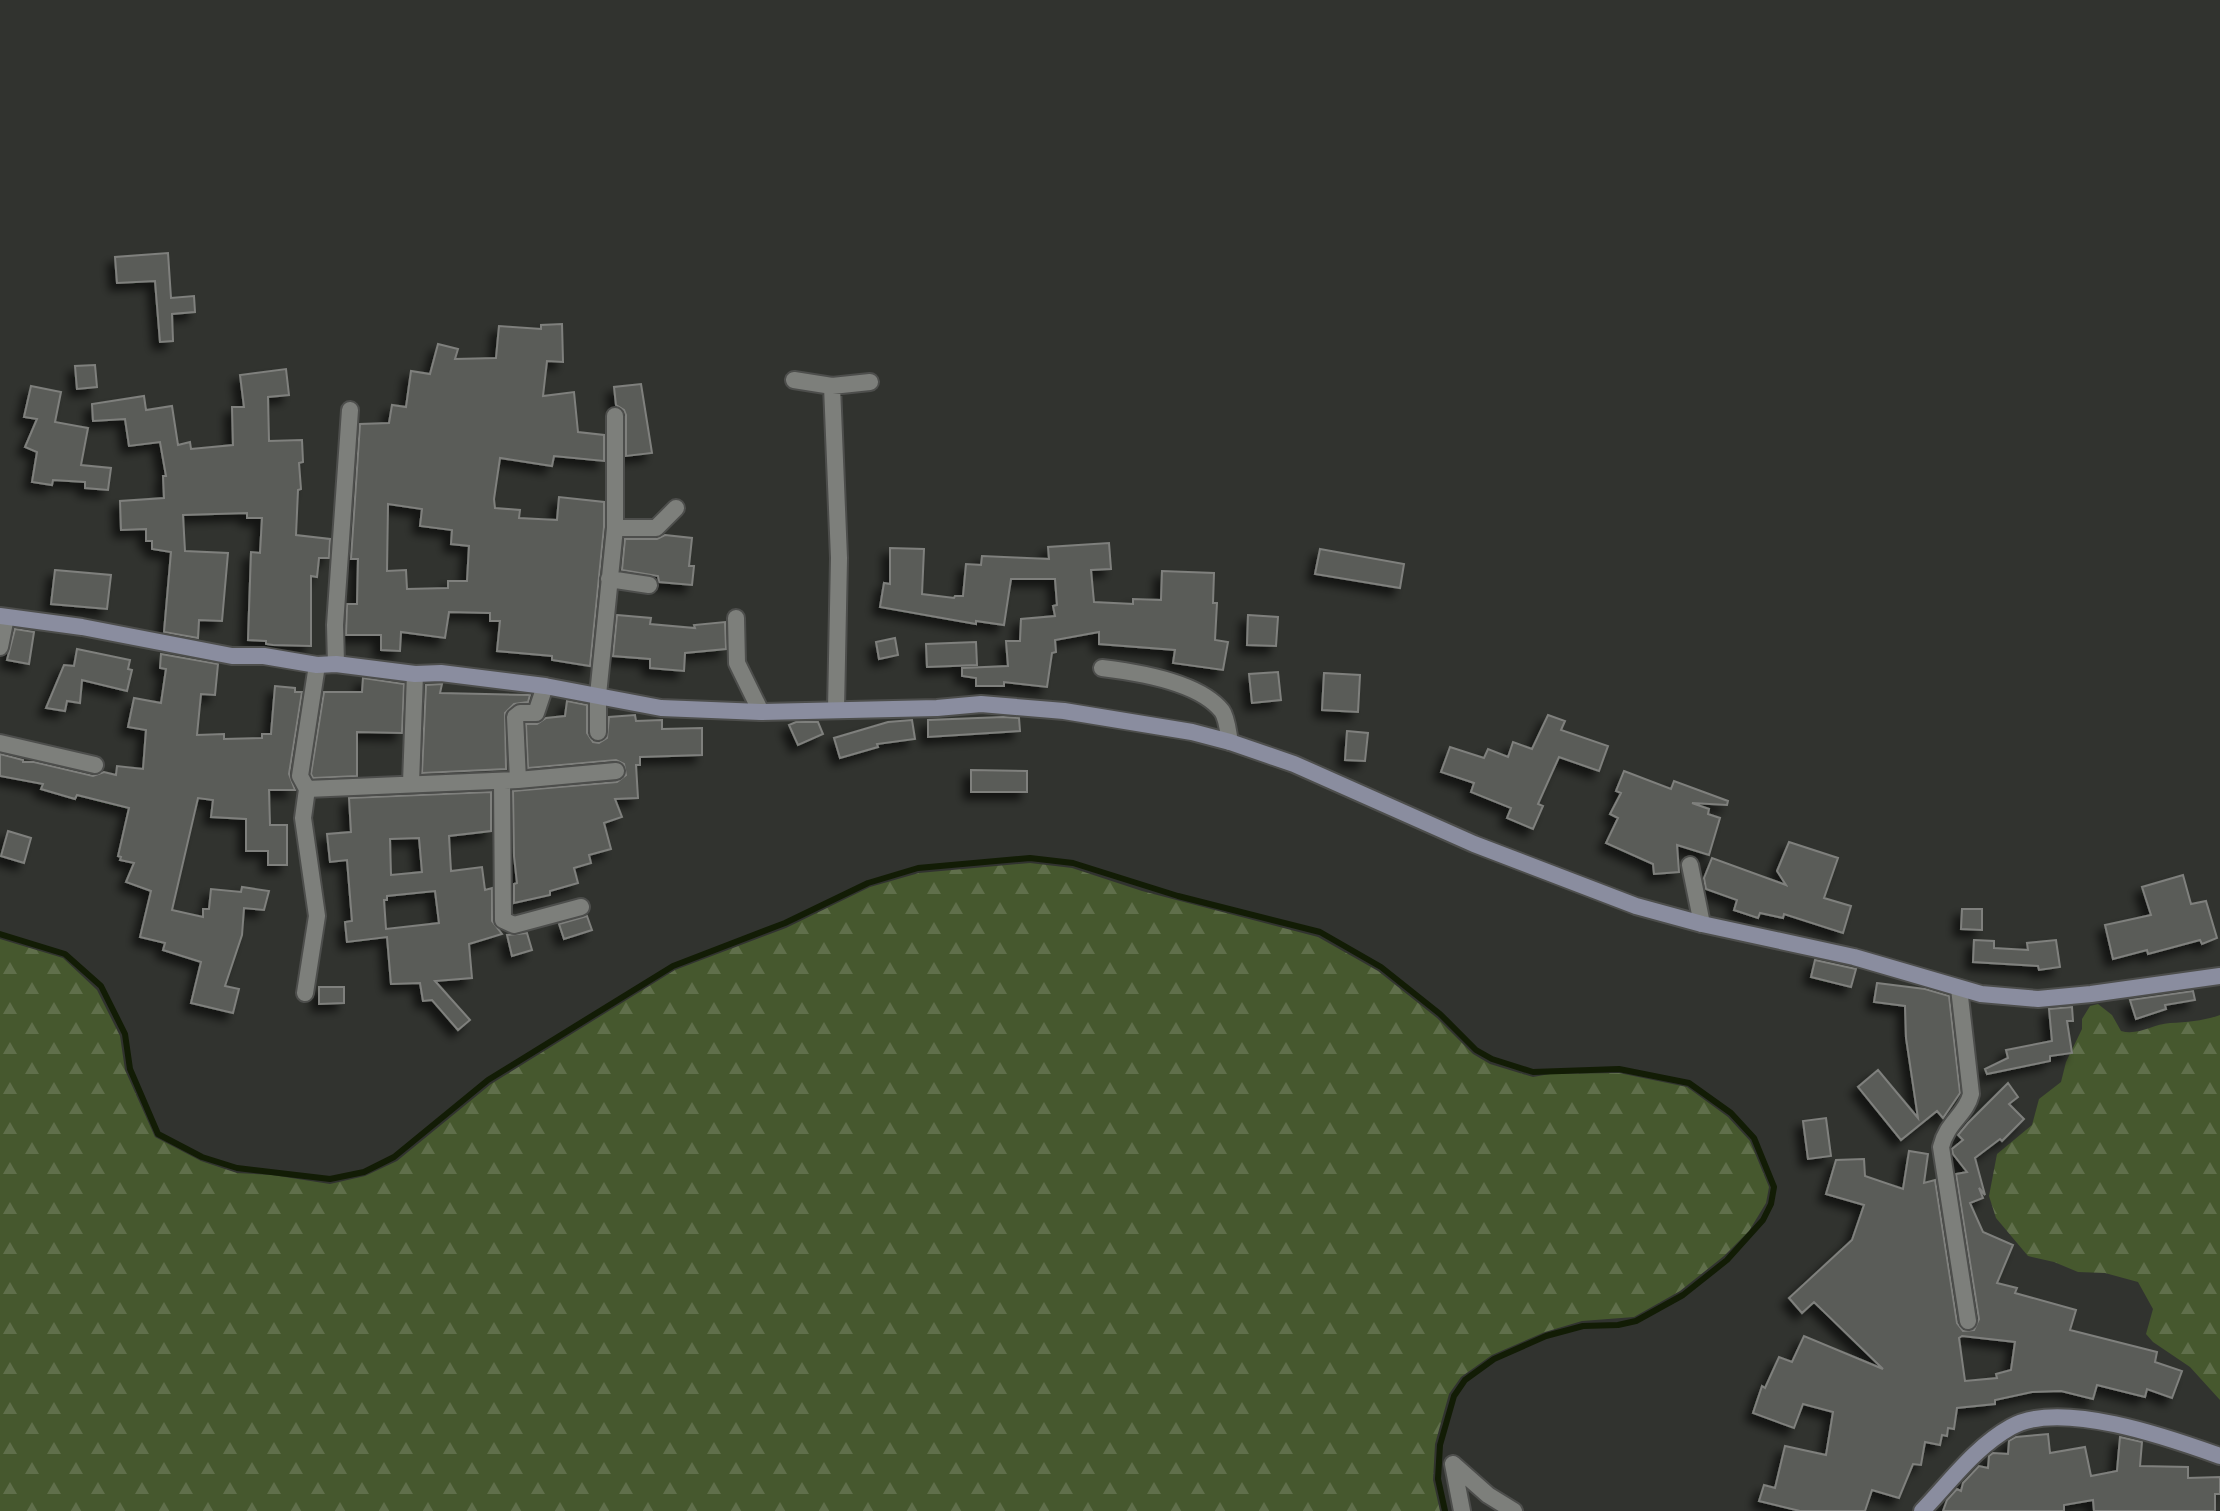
<svg xmlns="http://www.w3.org/2000/svg" width="2220" height="1511" viewBox="0 0 2220 1511" font-family="Bitter,serif">
<style>
.forest{fill:url(#forest-firs)}
.lines{fill:none;stroke-linecap:round;stroke-linejoin:round}
.stream{stroke:#121c05;stroke-width:6}
.building{fill:#5a5b58;stroke:#7f807d;stroke-width:2;fill-rule:evenodd;filter:url(#shadow)}
.street-casing{stroke:#4d4e4c;stroke-width:20}
.secondary-casing{stroke:#4d4e4c;stroke-width:20}
.street{stroke:#7d7f7b;stroke-width:16}
.secondary{stroke:#8a8d9f;stroke-width:16}
</style>
<defs>
<pattern id="forest-firs" width="22" height="20" patternUnits="userSpaceOnUse" patternTransform="scale(2)"><rect width="22" height="20" fill="#46582e"/><path d="M5 1l3.5 6h-7zM16 11l3.5 6h-7z" fill="#606f4b"/></pattern>
<filter id="shadow"><feDropShadow dx="-7" dy="7" stdDeviation="4" flood-color="#0009"/></filter>
</defs>
<rect width="100%" height="100%" fill="#31332f"/>
<path class="forest" d="M 1030,863 L 1072,868 L 1142,891 L 1318,937 L 1378,971 L 1437,1018 L 1473,1054 L 1490,1064 L 1533,1077 L 1550,1074 L 1619,1073 L 1687,1087 L 1728,1117 L 1750,1141 L 1769,1187 L 1766,1203 L 1749,1231 L 1724,1256 L 1680,1291 L 1634,1317 L 1582,1321 L 1545,1332 L 1492,1355 L 1461,1377 L 1449,1394 L 1435,1444 L 1433,1480 L 1440,1511 L 0,1511 L 0,939 L 63,958 L 97,990 L 120,1036 L 125,1070 L 155,1137 L 201,1161 L 237,1173 L 272,1175 L 330,1184 L 365,1176 L 397,1161 L 491,1084 L 675,970 L 786,928 L 870,887 L 919,873 Z
M 2098,1004 L 2112,1015 L 2121,1031 C 2138,1036 2153,1024 2170,1023 C 2188,1022 2203,1021 2220,1015 L 2220,1400 L 2190,1367 L 2153,1342 L 2146,1334 L 2153,1309 L 2138,1282 L 2105,1273 L 2078,1272 L 2054,1262 L 2028,1256 L 1996,1218 L 1989,1196 L 1997,1154 L 2032,1125 L 2039,1099 L 2061,1082 L 2066,1062 L 2082,1029 L 2082,1019 L 2090,1006 Z"/>
<g class="lines">
<path class="stream" d="M 0,934 L 65,954 L 101,986 L 125,1034 L 130,1069 L 158,1134 L 202,1157 L 237,1168 L 330,1179 L 364,1172 L 394,1157 L 488,1080 L 673,966 L 785,923 L 868,883 L 918,868 L 1030,858 L 1073,863 L 1178,896 L 1320,932 L 1381,967 L 1440,1014 L 1476,1050 L 1492,1059 L 1533,1072 L 1619,1069 L 1689,1083 L 1731,1113 L 1754,1138 L 1774,1187 L 1771,1204 L 1763,1220 L 1727,1260 L 1683,1295 L 1636,1321 L 1618,1325 L 1583,1326 L 1546,1336 L 1494,1359 L 1465,1380 L 1454,1396 L 1440,1445 L 1438,1479 L 1445,1511"/>
</g>
<path class="building" d="M 168,253 L 171,298 L 194,296 L 195,312 L 172,314 L 173,341 L 160,342 L 155,281 L 117,283 L 115,257 Z
M 562,324 L 563,362 L 547,361 L 543,396 L 574,392 L 578,432 L 604,435 L 604,461 L 554,456 L 552,466 L 500,458 L 494,499 L 495,508 L 520,510 L 519,518 L 557,520 L 559,497 L 604,502 L 604,527 L 590,666 L 552,660 L 552,656 L 497,651 L 500,621 L 490,621 L 490,613 L 449,612 L 445,638 L 401,632 L 400,651 L 381,650 L 381,635 L 346,635 L 347,604 L 357,604 L 358,559 L 351,559 L 360,424 L 389,423 L 392,405 L 406,407 L 411,371 L 430,374 L 438,344 L 458,349 L 455,359 L 496,358 L 499,326 L 541,329 L 541,325 ZM 388,504 L 422,509 L 420,526 L 452,530 L 451,544 L 469,546 L 467,581 L 448,581 L 448,588 L 407,589 L 406,570 L 387,571 Z
M 95,365 L 97,387 L 77,389 L 75,366 Z
M 286,369 L 289,395 L 268,397 L 269,441 L 302,440 L 303,462 L 299,463 L 301,489 L 298,490 L 296,535 L 330,539 L 329,558 L 319,558 L 317,577 L 311,576 L 311,646 L 273,645 L 266,644 L 266,641 L 248,640 L 251,552 L 260,553 L 262,518 L 247,518 L 247,513 L 183,515 L 185,551 L 228,553 L 222,621 L 199,620 L 198,638 L 164,632 L 171,552 L 152,549 L 152,541 L 146,541 L 146,529 L 121,530 L 120,501 L 164,498 L 163,476 L 166,476 L 160,442 L 129,446 L 125,419 L 93,421 L 92,404 L 144,396 L 146,410 L 172,406 L 178,445 L 190,442 L 191,449 L 233,445 L 232,407 L 244,407 L 240,375 Z
M 641,384 L 652,453 L 626,456 L 626,415 L 624,410 L 616,405 L 614,387 Z
M 31,386 L 61,392 L 55,422 L 88,428 L 81,465 L 111,468 L 108,490 L 85,488 L 85,482 L 53,480 L 52,485 L 32,482 L 37,452 L 25,447 L 37,419 L 24,417 Z
M 665,535 L 692,538 L 689,566 L 694,566 L 692,585 L 659,582 L 658,576 L 622,570 L 625,539 L 657,539 Z
M 1109,543 L 1111,569 L 1091,570 L 1094,602 L 1133,604 L 1133,599 L 1161,600 L 1162,571 L 1214,573 L 1213,603 L 1217,603 L 1215,640 L 1228,642 L 1223,670 L 1173,663 L 1175,650 L 1099,644 L 1099,632 L 1055,640 L 1056,652 L 1052,653 L 1047,687 L 1004,682 L 1004,686 L 976,686 L 976,678 L 962,676 L 962,668 L 1008,666 L 1006,641 L 1020,641 L 1021,619 L 1055,616 L 1053,606 L 1057,605 L 1055,579 L 1011,579 L 1004,625 L 976,621 L 976,624 L 880,607 L 884,583 L 890,584 L 890,548 L 924,549 L 922,594 L 954,598 L 955,596 L 963,596 L 966,564 L 981,565 L 982,556 L 1049,559 L 1048,547 Z
M 1320,549 L 1404,564 L 1400,588 L 1315,574 Z
M 55,570 L 111,575 L 107,609 L 51,604 Z
M 617,615 L 651,618 L 650,624 L 695,628 L 694,625 L 725,622 L 726,649 L 685,653 L 684,671 L 650,668 L 650,659 L 613,656 Z
M 1248,615 L 1278,617 L 1276,646 L 1247,645 Z
M 15,629 L 34,632 L 29,664 L 7,660 Z
M 895,638 L 898,655 L 879,659 L 876,642 Z
M 976,642 L 977,665 L 927,667 L 926,644 Z
M 77,649 L 130,660 L 128,669 L 132,670 L 127,691 L 82,680 L 80,703 L 67,701 L 65,711 L 46,708 L 64,665 L 74,666 Z
M 161,654 L 218,664 L 215,695 L 201,694 L 197,735 L 224,734 L 224,739 L 262,738 L 262,734 L 271,734 L 275,686 L 295,688 L 295,692 L 302,692 L 289,774 L 295,790 L 269,790 L 270,825 L 287,825 L 287,865 L 268,865 L 268,851 L 246,851 L 246,819 L 211,817 L 213,800 L 198,798 L 172,910 L 203,917 L 203,909 L 209,909 L 211,889 L 241,892 L 242,887 L 269,891 L 264,910 L 244,908 L 242,935 L 225,986 L 239,989 L 233,1013 L 191,1003 L 201,962 L 163,950 L 165,943 L 140,937 L 151,891 L 126,882 L 134,863 L 120,860 L 121,857 L 118,856 L 129,808 L 77,795 L 75,799 L 41,789 L 43,784 L 0,776 L 0,754 L 23,760 L 23,762 L 34,762 L 93,776 L 104,772 L 116,775 L 117,766 L 143,769 L 146,730 L 128,727 L 134,698 L 161,703 L 166,669 L 160,668 Z
M 1278,672 L 1281,700 L 1252,703 L 1249,674 Z
M 1324,673 L 1360,675 L 1358,712 L 1322,710 Z
M 363,678 L 404,684 L 402,733 L 357,732 L 357,776 L 313,778 L 311,774 L 324,692 L 362,692 Z
M 442,684 L 440,693 L 530,695 L 528,702 L 514,704 L 505,713 L 506,769 L 422,773 L 426,685 Z
M 567,701 L 587,705 L 587,733 L 593,742 L 599,743 L 607,738 L 609,717 L 635,715 L 636,721 L 662,720 L 662,729 L 702,728 L 702,755 L 640,757 L 640,765 L 636,765 L 638,798 L 615,799 L 622,817 L 604,823 L 611,849 L 589,855 L 591,863 L 574,868 L 578,883 L 550,891 L 550,895 L 514,903 L 514,884 L 517,883 L 514,856 L 513,791 L 617,782 L 626,775 L 624,764 L 616,760 L 528,768 L 526,724 L 537,724 L 546,718 L 565,716 Z
M 1548,715 L 1565,721 L 1561,730 L 1608,746 L 1599,771 L 1559,757 L 1538,804 L 1543,806 L 1533,829 L 1507,818 L 1511,808 L 1471,792 L 1474,783 L 1441,772 L 1450,747 L 1484,758 L 1488,749 L 1508,757 L 1513,742 L 1532,749 Z
M 1003,717 L 1019,718 L 1020,731 L 928,737 L 928,720 Z
M 912,720 L 915,739 L 877,744 L 878,747 L 840,758 L 834,738 L 888,722 Z
M 796,722 L 818,722 L 823,734 L 798,745 L 789,725 Z
M 1347,731 L 1368,733 L 1365,761 L 1345,760 Z
M 971,770 L 1027,771 L 1027,792 L 971,792 Z
M 1624,771 L 1671,789 L 1674,781 L 1728,801 L 1727,805 L 1692,803 L 1709,809 L 1708,814 L 1720,818 L 1709,855 L 1677,845 L 1679,872 L 1654,874 L 1653,864 L 1606,843 L 1618,818 L 1610,814 L 1621,793 L 1616,791 Z
M 491,792 L 491,831 L 449,836 L 451,871 L 482,867 L 485,890 L 492,888 L 492,921 L 502,934 L 469,944 L 472,978 L 435,981 L 470,1020 L 458,1030 L 432,1000 L 423,1001 L 420,983 L 391,984 L 387,937 L 347,942 L 345,922 L 352,921 L 347,860 L 330,862 L 327,834 L 351,832 L 349,798 ZM 419,838 L 422,872 L 391,875 L 390,839 ZM 435,891 L 439,923 L 386,929 L 384,900 L 387,900 L 387,896 Z
M 8,831 L 31,838 L 24,863 L 1,856 Z
M 1789,842 L 1838,858 L 1824,898 L 1851,906 L 1843,933 L 1784,914 L 1783,918 L 1760,913 L 1758,918 L 1734,910 L 1737,900 L 1706,889 L 1704,878 L 1712,858 L 1786,885 L 1777,871 Z
M 2183,875 L 2191,904 L 2206,901 L 2217,938 L 2202,944 L 2200,940 L 2148,954 L 2147,950 L 2113,959 L 2105,925 L 2151,915 L 2142,887 Z
M 1962,909 L 1982,909 L 1982,930 L 1961,929 Z
M 587,916 L 592,930 L 564,939 L 559,924 Z
M 527,933 L 532,950 L 512,956 L 507,935 Z
M 1974,940 L 1994,941 L 1994,948 L 2028,950 L 2027,943 L 2056,940 L 2060,967 L 2039,970 L 2038,966 L 1973,962 Z
M 1815,960 L 1856,969 L 1851,987 L 1811,977 Z
M 1877,983 L 1925,989 L 1949,996 L 1960,1093 L 1943,1118 L 1937,1111 L 1901,1140 L 1858,1087 L 1878,1070 L 1918,1118 L 1906,1038 L 1905,1006 L 1874,1002 Z
M 319,987 L 344,987 L 344,1003 L 319,1004 Z
M 2193,991 L 2195,1000 L 2165,1005 L 2166,1009 L 2136,1019 L 2130,1000 Z
M 2072,1007 L 2073,1021 L 2067,1021 L 2072,1053 L 2050,1056 L 2050,1061 L 1987,1074 L 1985,1069 L 2008,1058 L 2006,1050 L 2052,1041 L 2049,1009 Z
M 2008,1083 L 2018,1097 L 2009,1104 L 2024,1119 L 2002,1141 L 2000,1139 L 1975,1158 L 1985,1195 L 1979,1188 L 1983,1198 L 1970,1203 L 1983,1232 L 2013,1245 L 1997,1283 L 2017,1288 L 2015,1293 L 2076,1310 L 2070,1330 L 2157,1352 L 2155,1362 L 2182,1371 L 2172,1398 L 2147,1389 L 2145,1397 L 2097,1385 L 2093,1399 L 2061,1391 L 2032,1392 L 1995,1400 L 1995,1404 L 1957,1408 L 1954,1429 L 1948,1428 L 1947,1436 L 1942,1435 L 1940,1445 L 1925,1442 L 1921,1465 L 1913,1464 L 1899,1498 L 1872,1490 L 1865,1511 L 1800,1511 L 1759,1501 L 1764,1485 L 1775,1488 L 1785,1446 L 1826,1455 L 1833,1412 L 1803,1404 L 1794,1428 L 1753,1413 L 1762,1386 L 1765,1388 L 1779,1357 L 1792,1362 L 1804,1336 L 1883,1369 L 1814,1302 L 1802,1313 L 1789,1298 L 1852,1240 L 1864,1205 L 1826,1194 L 1836,1160 L 1864,1159 L 1865,1176 L 1903,1189 L 1909,1151 L 1928,1154 L 1924,1183 L 1935,1180 L 1957,1323 L 1963,1331 L 1974,1330 L 1979,1319 L 1956,1174 L 1967,1172 L 1953,1154 L 1952,1149 L 1963,1140 L 1958,1135 L 1968,1123 ZM 1962,1336 L 2015,1342 L 2011,1370 L 1996,1374 L 1997,1378 L 1965,1381 L 1959,1338 Z
M 1826,1118 L 1831,1156 L 1808,1159 L 1803,1121 Z
M 2048,1434 L 2050,1453 L 2085,1447 L 2091,1476 L 2117,1471 L 2120,1437 L 2142,1442 L 2140,1466 L 2188,1467 L 2188,1478 L 2220,1477 L 2220,1494 L 2215,1494 L 2215,1511 L 2094,1511 L 2093,1500 L 2064,1505 L 2064,1511 L 1943,1511 L 1947,1500 L 1957,1489 L 1961,1491 L 1963,1483 L 1979,1466 L 1988,1468 L 1989,1456 L 1993,1453 L 2008,1454 L 2009,1441 L 2016,1437 Z"/>
<g class="lines">
<g class="street-casing">
<path id="street" d="M 794,380 L 832,386 L 870,382
M 832,386 L 839,558 L 836,709
M 615,528 L 656,528 L 676,508
M 609,579 L 649,585
M 736,618 L 737,663 L 761,712
M 0,647 L 6,617
M 336,664 L 335,625 L 350,410
M 1102,668 C 1136,672 1199,682 1222,711 C 1227,718 1228,732 1230,742
M 598,732 L 598,695 L 615,528 L 615,416
M 0,743 L 95,765
M 518,780 L 616,771
M 502,781 L 503,920 L 514,925 L 581,907
M 411,783 L 415,674
M 307,789 L 518,780 L 515,717 L 520,713 L 536,713 L 545,686
M 1690,865 L 1702,924
M 1959,988 L 1971,1094 C 1966,1115 1947,1122 1941,1147 L 1968,1321
M 305,993 L 317,916 L 303,818 L 307,789 L 300,776 L 317,665
M 1453,1464 L 1488,1495 L 1514,1511
M 1453,1464 L 1462,1511"/>
</g>
<g class="secondary-casing">
<path id="secondary" d="M 0,616 L 82,627 L 232,656 L 264,656 L 317,665 L 336,664 L 415,674 L 441,673 L 545,686 L 661,708 L 761,712 L 937,708 L 981,704 L 1064,711 L 1192,732 L 1230,742 L 1294,764 L 1474,844 L 1636,906 L 1702,924 L 1854,957 L 1981,994 L 2038,999 L 2091,994 L 2220,976
M 1922,1511 C 1950,1482 1975,1447 2011,1427 C 2060,1399 2170,1438 2220,1456"/>
</g>
<use href="#street" class="street"/>
<use href="#secondary" class="secondary"/>
</g>
</svg>
